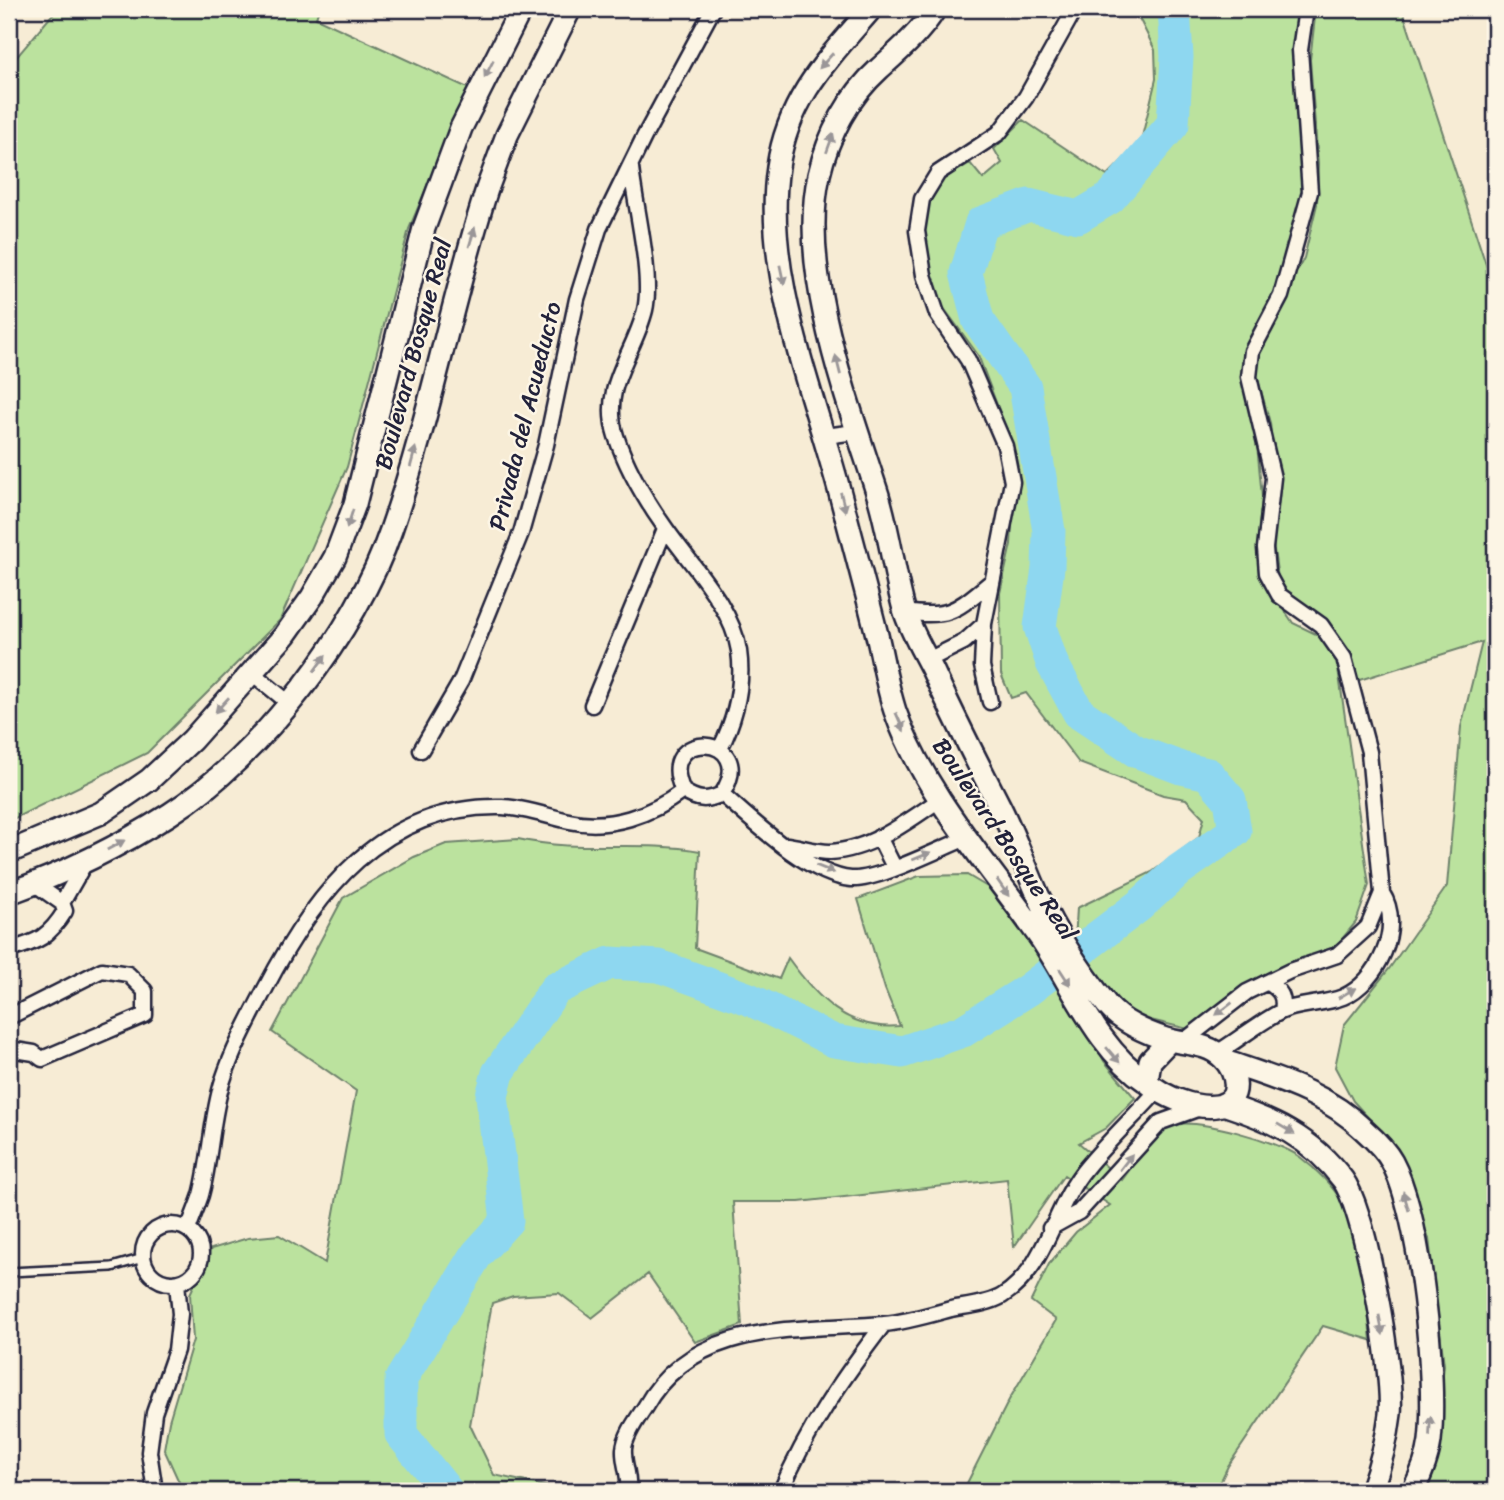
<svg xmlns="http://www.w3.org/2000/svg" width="1504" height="1500" viewBox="0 0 1504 1500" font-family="Sriracha,sans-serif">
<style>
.green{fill:#bbe29e;stroke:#6e826c;stroke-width:2}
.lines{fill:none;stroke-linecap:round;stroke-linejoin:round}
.river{stroke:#8ed7f0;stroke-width:33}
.lane-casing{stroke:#22223b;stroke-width:12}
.street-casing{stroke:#22223b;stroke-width:19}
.secondary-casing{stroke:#22223b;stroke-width:26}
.lane{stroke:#fcf5e5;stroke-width:7}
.street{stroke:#fcf5e5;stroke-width:14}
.secondary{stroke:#fcf5e5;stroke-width:21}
.oneway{fill:#9a9698}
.labels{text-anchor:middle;stroke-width:5;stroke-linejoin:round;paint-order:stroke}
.street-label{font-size:24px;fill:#22223b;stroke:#fcf5e5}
</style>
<rect width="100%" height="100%" fill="#f7ecd5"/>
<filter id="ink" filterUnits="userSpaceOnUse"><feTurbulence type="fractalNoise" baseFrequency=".0143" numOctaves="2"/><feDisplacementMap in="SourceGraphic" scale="14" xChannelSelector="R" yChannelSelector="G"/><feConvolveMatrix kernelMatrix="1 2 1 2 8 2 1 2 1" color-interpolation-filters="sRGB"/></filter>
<g filter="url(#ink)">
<path class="green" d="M 57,9 L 319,9 L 316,18 L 468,88 L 409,229 L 347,467 L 280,620 L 147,753 L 9,821 L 9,66 Z
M 1127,9 L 1300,9 L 1304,190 L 1290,253 L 1243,382 L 1256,434 L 1262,497 L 1258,538 L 1262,577 L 1293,623 L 1320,636 L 1337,661 L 1369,885 L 1356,922 L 1333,950 L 1247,987 L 1188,1029 L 1138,1017 L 1107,990 L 1075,941 L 1077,908 L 1152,872 L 1199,837 L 1204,818 L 1186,799 L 1163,795 L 1079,763 L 1026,693 L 1011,698 L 1001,674 L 1000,593 L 1011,544 L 1016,455 L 978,355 L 938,300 L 924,241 L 923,215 L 940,181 L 970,163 L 983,179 L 1002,163 L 994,149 L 1023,120 L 1107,176 L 1141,141 L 1156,79 L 1155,50 L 1139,18 Z
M 1316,9 L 1402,9 L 1495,292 L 1495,1491 L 1423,1491 L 1433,1463 L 1444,1365 L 1429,1239 L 1396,1148 L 1353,1101 L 1335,1067 L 1344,1025 L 1389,969 L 1447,886 L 1461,727 L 1482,642 L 1353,682 L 1343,647 L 1297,604 L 1278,579 L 1272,536 L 1276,481 L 1270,423 L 1256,373 L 1262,337 L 1304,258 L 1317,204 L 1318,164 L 1310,60 Z
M 518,839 C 580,853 639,840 700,851 L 695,948 L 779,979 L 788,958 C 817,998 847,1031 900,1026 L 885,989 L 858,899 L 919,876 L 967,875 L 989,888 L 1074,1004 L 1104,1061 L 1135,1098 L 1106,1128 L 1079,1143 L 1122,1180 C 1132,1167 1156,1130 1172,1125 C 1198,1118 1278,1141 1300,1157 C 1316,1169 1334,1187 1343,1204 C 1364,1246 1366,1295 1371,1340 L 1323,1326 L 1228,1466 L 1216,1491 L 963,1491 L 1009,1400 L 1056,1320 L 1031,1301 L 1049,1264 L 1076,1232 L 1110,1205 L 1064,1175 L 1014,1247 L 1007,1179 L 799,1202 L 733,1202 L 742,1325 L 695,1342 L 648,1274 L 592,1318 L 559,1293 L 513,1296 L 492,1303 L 470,1425 L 494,1475 L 568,1491 L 183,1491 L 164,1449 L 169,1421 L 193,1340 L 190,1294 L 211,1249 L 248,1238 L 279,1235 L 325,1263 L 356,1091 L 272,1032 L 343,898 L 414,857 L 446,844 Z"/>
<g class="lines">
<path class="river" d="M 447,1491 L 401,1434 L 401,1379 L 477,1254 L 507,1221 L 492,1096 L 498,1073 L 555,989 L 610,963 L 659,966 L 749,999 L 834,1041 L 902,1052 L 963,1031 L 1028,990 L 1140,905 L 1179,870 L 1235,831 L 1230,800 L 1208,774 L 1181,768 L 1136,751 L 1079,713 L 1052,663 L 1040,627 L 1048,568 L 1049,531 L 1025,387 L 978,320 L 966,273 L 981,223 L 1029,205 L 1078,217 L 1110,198 L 1173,124 L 1177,57 L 1174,9"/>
<g class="lane-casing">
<path id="lane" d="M 9,1272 L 112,1267 L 143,1258"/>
</g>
<g class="street-casing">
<path id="street" d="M 631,168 C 635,205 653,276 645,310 C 634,355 600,387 616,436 C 627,469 646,501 666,529 C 691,565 732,606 739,651 C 744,686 735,719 720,749
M 826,436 L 855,432
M 905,612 C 950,619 956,610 991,582
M 928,660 L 964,642 L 984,624
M 251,672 L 289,703
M 990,702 L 982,666 L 984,624 L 1012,482 L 1005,446 L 968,360 L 937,314 L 924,275 L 917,231 L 922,199 L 938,173 L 999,133 L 1026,97 L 1075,9
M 592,705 L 665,529
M 421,750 L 461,681 L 521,533 L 546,445 L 577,299 L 599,229 L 644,137 L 713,9
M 683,791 C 653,727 761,733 722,794
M 683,791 C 698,801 707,801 722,794
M 722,794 C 753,821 808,875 851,879 C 877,881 941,848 967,838
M 879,837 L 894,867
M 787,845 C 801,847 817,852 830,852 C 871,850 910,820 942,798
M 35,884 L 62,903
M 9,950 C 38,942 49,937 65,911 L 62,903 L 86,861
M 1267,982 C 1280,990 1285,996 1282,1011
M 9,1017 L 102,970 L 128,974 L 145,991 L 145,1015 L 42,1059 L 34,1053 L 9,1049
M 1184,1041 L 1247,992 L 1290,971 L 1337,955 L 1368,927 L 1382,893 L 1369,752 L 1344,658 L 1321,625 L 1279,595 L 1267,573 L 1265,548 L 1273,478 L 1249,377 L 1252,351 L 1281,296 L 1310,192 L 1300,50 L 1306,9
M 1217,1053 C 1238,1040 1259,1023 1280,1012 C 1298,1003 1323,1005 1343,997 C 1378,982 1404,927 1382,893
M143 1254a29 29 0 1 1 58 0a29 29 0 1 1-58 0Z
M 1050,1228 L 1079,1212 L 1161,1122 L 1200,1108
M 188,1230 C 192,1218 197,1207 201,1195 C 211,1158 211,1117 223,1080 C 233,1049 250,1018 265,989 C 315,892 383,804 502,807 C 526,808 546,816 569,821 C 610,830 651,815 683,791
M 155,1491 L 149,1452 L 154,1413 L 176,1350 L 180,1314 L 177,1283
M 628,1491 C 630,1475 623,1463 624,1449 C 625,1435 638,1418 645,1407 C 694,1319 799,1331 884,1324 C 906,1322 929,1315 951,1309 C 967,1306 989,1304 1002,1296 C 1047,1268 1053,1207 1086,1168 C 1108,1141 1134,1117 1158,1090
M 781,1491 C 806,1431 844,1376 884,1324"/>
</g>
<g class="secondary-casing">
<path id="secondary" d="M 871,9 C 828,59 788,98 778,167 C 762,274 816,398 842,501 C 854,546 866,591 877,635 C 883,660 887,687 895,711 C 925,796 991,867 1041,939 C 1074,988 1098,1050 1147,1082
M 935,9 C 921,32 899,51 879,69 C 849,96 828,135 819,175 C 798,269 847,399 876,489 C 889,528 893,569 904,609 C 910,630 923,651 933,671 C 954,717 977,762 1000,807 C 1014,835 1025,866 1038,895 C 1056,934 1081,972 1107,1005 C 1120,1021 1146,1033 1166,1039 C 1186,1045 1206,1042 1223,1058 C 1237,1071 1244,1102 1217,1106 C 1194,1109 1164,1097 1147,1082 L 1150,1061 L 1169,1041
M 9,852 L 101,813 L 149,780 L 192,740 L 285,635 L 312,597 L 335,557 L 355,504 L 424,228 L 461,128 L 521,9
M 9,893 C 65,873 120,846 170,814 C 261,756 357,631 391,530 C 430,418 451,301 487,189 L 507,135 L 570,9
M 1227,1062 C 1276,1079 1325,1092 1364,1130 C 1373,1138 1386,1151 1392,1162 C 1421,1216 1437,1379 1430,1441 C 1428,1457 1420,1477 1413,1491
M 1223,1104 C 1272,1120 1311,1137 1343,1180 C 1366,1212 1394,1373 1390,1414 C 1387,1441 1380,1466 1371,1491"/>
</g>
<use href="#lane" class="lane"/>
<use href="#street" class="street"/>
<use href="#secondary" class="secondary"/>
</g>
<defs><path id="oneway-solid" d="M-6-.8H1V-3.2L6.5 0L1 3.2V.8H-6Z" transform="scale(1.75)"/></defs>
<g class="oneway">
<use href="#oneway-solid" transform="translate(826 61) rotate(132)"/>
<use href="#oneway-solid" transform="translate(489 69) rotate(117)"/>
<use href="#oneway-solid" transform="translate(830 143) rotate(-70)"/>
<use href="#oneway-solid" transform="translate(472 237) rotate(-73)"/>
<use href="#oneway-solid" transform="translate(782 275) rotate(78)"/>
<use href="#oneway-solid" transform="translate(838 365) rotate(-104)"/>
<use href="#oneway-solid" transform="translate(413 457) rotate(-75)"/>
<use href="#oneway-solid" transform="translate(843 502) rotate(76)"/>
<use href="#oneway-solid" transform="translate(350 519) rotate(108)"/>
<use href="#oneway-solid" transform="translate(320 663) rotate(-54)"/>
<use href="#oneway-solid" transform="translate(222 705) rotate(132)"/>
<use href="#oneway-solid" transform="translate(900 722) rotate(66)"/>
<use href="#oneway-solid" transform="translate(116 845) rotate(-29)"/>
<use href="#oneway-solid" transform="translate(922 856) rotate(-22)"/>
<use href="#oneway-solid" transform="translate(825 869) rotate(22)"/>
<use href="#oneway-solid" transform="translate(1003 888) rotate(55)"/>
<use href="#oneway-solid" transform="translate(1065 977) rotate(57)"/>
<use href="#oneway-solid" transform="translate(1347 993) rotate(-30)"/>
<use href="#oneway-solid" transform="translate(1224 1009) rotate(143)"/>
<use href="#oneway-solid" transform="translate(1113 1055) rotate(49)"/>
<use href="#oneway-solid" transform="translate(1286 1129) rotate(31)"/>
<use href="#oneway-solid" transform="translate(1126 1162) rotate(-52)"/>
<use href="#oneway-solid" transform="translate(1406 1201) rotate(-106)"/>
<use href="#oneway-solid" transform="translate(1381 1325) rotate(79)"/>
<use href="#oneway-solid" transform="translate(1430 1426) rotate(-87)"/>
</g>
</g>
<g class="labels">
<g class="street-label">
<text transform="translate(413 354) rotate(-75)" y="8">Boulevard Bosque Real</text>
<text transform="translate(525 416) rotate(-76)" y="8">Privada del Acueducto</text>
<text transform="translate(1005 839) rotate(56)" y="8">Boulevard Bosque Real</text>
</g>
</g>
<rect width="1504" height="1500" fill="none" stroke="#fcf5e5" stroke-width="35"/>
<rect x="18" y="18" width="1469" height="1465" fill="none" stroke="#22223b" stroke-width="2.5" filter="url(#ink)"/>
</svg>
